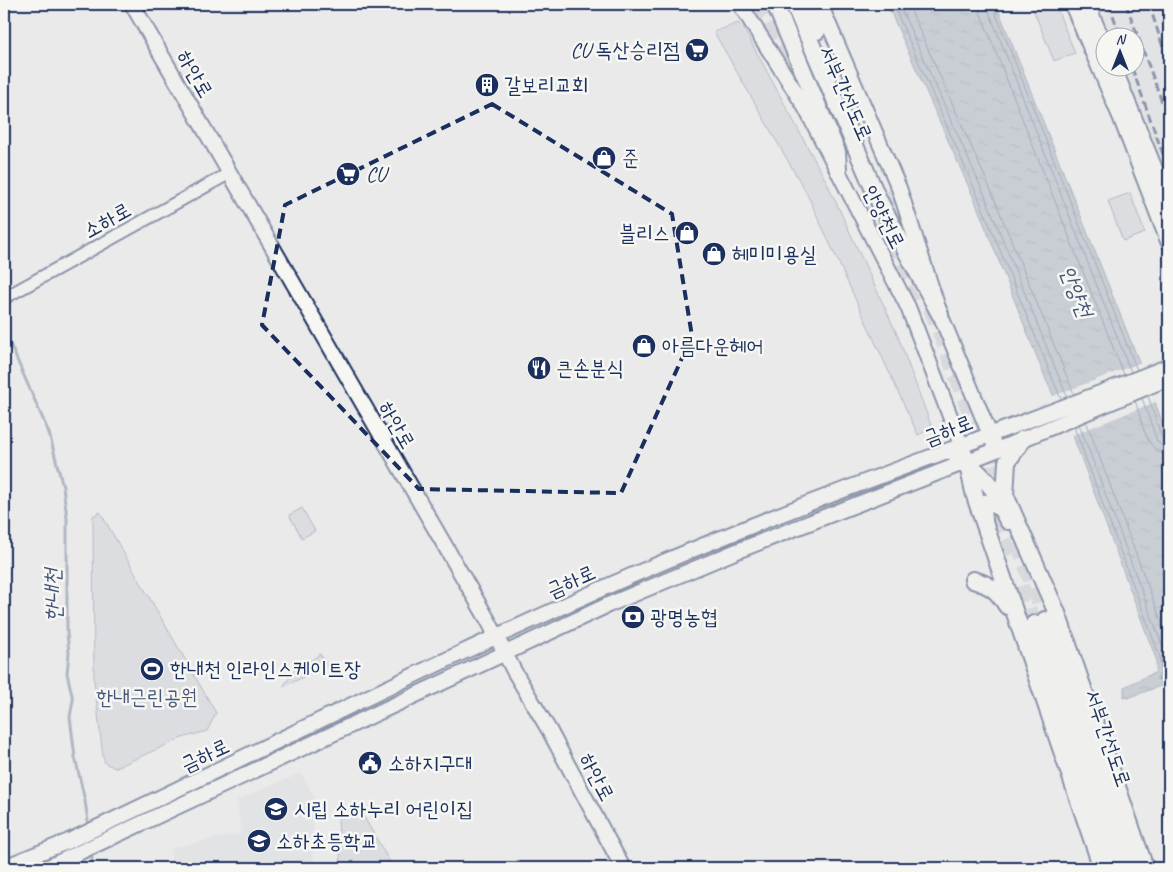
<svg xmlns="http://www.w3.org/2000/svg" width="1173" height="872" viewBox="0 0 1173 872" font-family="Caveat,'Poor Story',sans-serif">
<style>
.built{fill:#dadcde}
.green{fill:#caced5;stroke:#727e9a}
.water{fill:url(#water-ripples);stroke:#6c7995}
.pier{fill:#e9eae9}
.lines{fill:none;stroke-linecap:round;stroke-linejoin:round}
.shore{stroke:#516083;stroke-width:1}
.stream{stroke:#6c7995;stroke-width:3}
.highway-tunnel{stroke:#c0c5cd;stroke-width:16;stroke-dasharray:16 8;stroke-linecap:butt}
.minor-casing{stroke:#1b2f5e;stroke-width:15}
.major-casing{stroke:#1b2f5e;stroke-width:18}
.highway-casing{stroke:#1b2f5e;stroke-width:20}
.minor{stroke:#f6f6f2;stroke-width:11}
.major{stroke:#f6f6f2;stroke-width:14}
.highway{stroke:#f6f6f2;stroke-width:16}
.rail{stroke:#1b2f5e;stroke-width:3;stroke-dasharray:8 4;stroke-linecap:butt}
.marked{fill:none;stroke:#1b2f5e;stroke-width:4;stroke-dasharray:10 6;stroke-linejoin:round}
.labels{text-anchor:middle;stroke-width:5;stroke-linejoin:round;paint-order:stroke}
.poi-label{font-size:21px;fill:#1b2f5e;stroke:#f6f6f2;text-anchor:start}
.street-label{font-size:21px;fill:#1b2f5e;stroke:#f6f6f2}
.park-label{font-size:21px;fill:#47577c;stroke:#f6f6f2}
.water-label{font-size:22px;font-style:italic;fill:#44547a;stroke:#f6f6f2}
</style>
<defs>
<pattern id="water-ripples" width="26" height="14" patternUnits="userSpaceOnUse" patternTransform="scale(1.25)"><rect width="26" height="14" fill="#a2aaba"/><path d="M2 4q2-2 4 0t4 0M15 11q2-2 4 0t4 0" fill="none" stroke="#838b9a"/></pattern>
</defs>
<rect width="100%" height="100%" fill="#e9eae9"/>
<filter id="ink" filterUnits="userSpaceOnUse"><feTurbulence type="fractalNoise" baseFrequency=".02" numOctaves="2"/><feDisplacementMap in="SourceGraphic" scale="10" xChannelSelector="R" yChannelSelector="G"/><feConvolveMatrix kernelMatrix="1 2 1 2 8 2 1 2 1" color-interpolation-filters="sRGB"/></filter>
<g filter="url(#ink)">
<path class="built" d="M 1092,4 L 1169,4 L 1169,207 L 1118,68 L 1136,68 L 1136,38 L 1106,37 Z
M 301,773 L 315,798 L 312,819 L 314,830 L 312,831 L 314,868 L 172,868 L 171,848 L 241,833 L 237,800 Z"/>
<path class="green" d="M 1031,4 L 1055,4 L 1075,53 L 1054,61 Z
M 738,23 L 744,29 L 827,183 L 897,334 L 932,428 L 918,435 L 807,194 L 714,32 Z
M 1130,193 L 1145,233 L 1123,241 L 1108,201 Z
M 302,508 L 315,531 L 302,538 L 289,515 Z
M 100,512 L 216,713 L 207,731 L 182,738 L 115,768 L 105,763 L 103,757 L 94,680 L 93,516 Z
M 320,654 L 327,665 L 283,687 L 300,663 L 309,662 Z
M 357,805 L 391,864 L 383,868 L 341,868 L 338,820 L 343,812 Z"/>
<path class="water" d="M 887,4 L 996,4 L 1154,399 L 1169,442 L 1169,698 L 1163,685 L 1128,698 L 1124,697 L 1124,687 L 1156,672 L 1156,659 L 1074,439 L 1046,380 L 975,201 Z"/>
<path class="pier" d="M 1142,362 L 1158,401 L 1070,436 L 1051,397 Z"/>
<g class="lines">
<path class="shore" d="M 893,4 L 979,199 L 1061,399
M 899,4 L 985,196 L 1067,397
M 908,4 L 992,193 L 1074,394
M 978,4 L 980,12 L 1124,375
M 986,4 L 1131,372
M 992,4 L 1137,370
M 1148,396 L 1162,438 L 1169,441
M 1142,398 L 1157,441 L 1162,446 L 1169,447
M 1135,401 C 1142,419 1145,454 1169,455
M 1086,421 L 1169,642
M 1079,424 L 1166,655 L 1167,673 L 1169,676
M 1074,427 L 1160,657 L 1161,672 L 1157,679 L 1166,681 L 1169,685"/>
<path class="stream" d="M 4,330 L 49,433 L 63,487 L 67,518 L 67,633 L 69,653 L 67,673 L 73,700 L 70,717 L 75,757 L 85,801 L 89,828
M 91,851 L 93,868"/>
<path class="highway-tunnel" d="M 755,4 L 801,92
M 887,191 L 903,233
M 869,199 L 911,302
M 931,308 L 1003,500
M 983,497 L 1013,560
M 1018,542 L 1045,620
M 1021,586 L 1034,624"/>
<g class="minor-casing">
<path id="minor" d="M 4,298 L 228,174"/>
</g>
<g class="major-casing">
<path id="major" d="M 132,4 L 489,622 L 514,671 L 549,730 L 623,868
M 740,4 L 805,107 L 908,307 L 965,455
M 820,4 L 899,188 L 940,314 L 993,442
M 4,867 L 69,841 C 262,750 452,653 647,569 C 819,495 996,435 1169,366
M 46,868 L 608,605 L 737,551 L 1004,447 L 1169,378"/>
</g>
<g class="highway-casing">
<path id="highway" d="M 775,4 L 837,152 L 838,170
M 794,4 L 878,199 L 940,314
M 808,4 L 817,31
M 1073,4 L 1121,116 L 1169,241
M 1086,4 L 1106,51
M 1113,68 L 1169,206
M 1023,439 L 1007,462 L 1005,495 L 1057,613 L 1145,868
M 950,451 C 974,465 990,483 1005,506
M 967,461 L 975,496 L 1102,868
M 984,521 L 983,507 L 985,503 L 993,502 L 1002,510 L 1008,521
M 973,580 C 991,585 998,591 1007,606
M 1045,620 L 1131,868
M 1034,624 L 1118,868"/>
</g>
<use href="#minor" class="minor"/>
<use href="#major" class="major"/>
<use href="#highway" class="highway"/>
<path class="rail" d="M 1109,4 L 1121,38
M 1126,4 L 1169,121
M 1149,4 L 1169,66
M 1132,68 L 1169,171"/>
</g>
</g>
<path d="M0 0H1173V872H0ZM 492,104 L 672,214 L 692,336 L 621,493 L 419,489 L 262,325 L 285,205 Z" fill="#e9eae9" fill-opacity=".55" fill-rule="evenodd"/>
<path class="marked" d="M 492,104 L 672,214 L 692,336 L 621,493 L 419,489 L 262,325 L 285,205 Z"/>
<defs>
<g id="supermarket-disc" transform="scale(1.25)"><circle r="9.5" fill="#1b2f5e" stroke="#f6f6f2"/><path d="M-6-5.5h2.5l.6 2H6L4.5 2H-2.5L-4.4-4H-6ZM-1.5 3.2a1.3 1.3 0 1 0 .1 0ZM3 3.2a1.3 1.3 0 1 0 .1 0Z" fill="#fff"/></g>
<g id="building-disc" transform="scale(1.25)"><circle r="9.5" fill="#1b2f5e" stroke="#f6f6f2"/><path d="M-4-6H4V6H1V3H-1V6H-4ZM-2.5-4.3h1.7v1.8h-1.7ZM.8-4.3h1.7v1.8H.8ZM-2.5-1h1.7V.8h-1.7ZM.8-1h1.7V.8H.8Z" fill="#fff"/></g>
<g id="shop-disc" transform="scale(1.25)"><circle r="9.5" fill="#1b2f5e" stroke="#f6f6f2"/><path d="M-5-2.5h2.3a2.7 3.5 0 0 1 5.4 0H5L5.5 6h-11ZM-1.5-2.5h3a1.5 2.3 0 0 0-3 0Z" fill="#fff"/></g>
<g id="restaurant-disc" transform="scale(1.25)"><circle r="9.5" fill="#1b2f5e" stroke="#f6f6f2"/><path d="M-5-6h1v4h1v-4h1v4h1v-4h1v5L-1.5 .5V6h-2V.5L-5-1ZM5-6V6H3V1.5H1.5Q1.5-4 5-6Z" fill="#fff"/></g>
<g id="bank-disc" transform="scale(1.25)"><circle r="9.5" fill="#1b2f5e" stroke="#f6f6f2"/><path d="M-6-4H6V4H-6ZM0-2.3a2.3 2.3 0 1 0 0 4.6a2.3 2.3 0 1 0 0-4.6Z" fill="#fff"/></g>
<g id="stadium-disc" transform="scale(1.25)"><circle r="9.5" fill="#1b2f5e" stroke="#f6f6f2"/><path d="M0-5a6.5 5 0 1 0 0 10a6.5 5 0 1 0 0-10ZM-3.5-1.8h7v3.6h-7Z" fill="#fff"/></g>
<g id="civic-disc" transform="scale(1.25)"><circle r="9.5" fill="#1b2f5e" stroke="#f6f6f2"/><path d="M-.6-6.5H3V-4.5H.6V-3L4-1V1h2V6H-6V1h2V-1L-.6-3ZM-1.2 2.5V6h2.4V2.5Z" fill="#fff"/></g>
<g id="school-disc" transform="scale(1.25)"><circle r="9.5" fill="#1b2f5e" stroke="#f6f6f2"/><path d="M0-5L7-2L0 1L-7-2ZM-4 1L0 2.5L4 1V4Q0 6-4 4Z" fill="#fff"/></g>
</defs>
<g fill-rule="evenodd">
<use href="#supermarket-disc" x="697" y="50"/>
<use href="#building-disc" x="487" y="85"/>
<use href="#shop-disc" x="604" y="158"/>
<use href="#supermarket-disc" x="348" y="174"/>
<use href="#shop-disc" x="687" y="233"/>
<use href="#shop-disc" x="714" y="254"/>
<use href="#shop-disc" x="644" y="346"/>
<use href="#restaurant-disc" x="539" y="368"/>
<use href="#bank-disc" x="633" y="617"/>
<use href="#stadium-disc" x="152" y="669"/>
<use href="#civic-disc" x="370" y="763"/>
<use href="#school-disc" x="276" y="809"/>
<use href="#school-disc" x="259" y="841"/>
</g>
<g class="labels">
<g class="poi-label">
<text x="680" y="57" text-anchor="end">CU 독산승리점</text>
<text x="504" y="92">갈보리교회</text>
<text x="622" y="165">준</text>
<text x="366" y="181">CU</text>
<text x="670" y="240" text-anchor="end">블리스</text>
<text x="732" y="261">헤미미용실</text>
<text x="662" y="353">아름다운헤어</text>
<text x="556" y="375">큰손분식</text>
<text x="650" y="624">광명농협</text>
<text x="170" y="676">한내천 인라인스케이트장</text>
<text x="388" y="770">소하지구대</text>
<text x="294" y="816">시립 소하누리 어린이집</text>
<text x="276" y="848">소하초등학교</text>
</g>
<g class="street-label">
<text transform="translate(195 74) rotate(60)" y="7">하안로</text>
<text transform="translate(846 93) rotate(66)" y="7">서부간선도로</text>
<text transform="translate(884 217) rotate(63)" y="7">안양천로</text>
<text transform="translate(107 220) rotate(-29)" y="7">소하로</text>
<text transform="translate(397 425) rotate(60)" y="7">하안로</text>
<text transform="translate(948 430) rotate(-21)" y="7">금하로</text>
<text transform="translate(571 581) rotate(-24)" y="7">금하로</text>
<text transform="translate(1108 738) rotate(71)" y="7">서부간선도로</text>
<text transform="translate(205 755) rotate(-25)" y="7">금하로</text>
<text transform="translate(597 777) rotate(62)" y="7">하안로</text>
</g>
<g class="park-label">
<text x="147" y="704">한내근린공원</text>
</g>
<g class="water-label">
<text transform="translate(1077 291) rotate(68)" y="8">안양천</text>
<text transform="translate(52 595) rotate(-91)" y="8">한내천</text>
</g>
</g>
<rect width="1173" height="872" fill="none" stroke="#f6f6f2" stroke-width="20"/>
<rect x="10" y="10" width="1153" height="852" fill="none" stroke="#1b2f5e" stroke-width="2" filter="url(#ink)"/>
<g transform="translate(1120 52)"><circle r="24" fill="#f6f6f2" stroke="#9ea6b7"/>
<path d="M0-4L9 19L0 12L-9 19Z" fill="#1b2f5e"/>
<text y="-8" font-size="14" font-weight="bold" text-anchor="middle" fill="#1b2f5e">N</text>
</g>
</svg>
